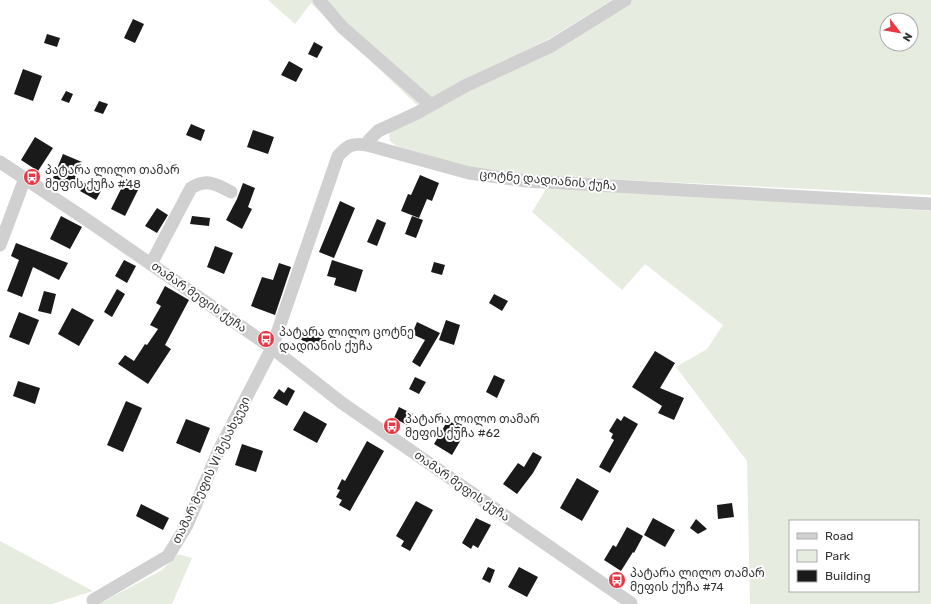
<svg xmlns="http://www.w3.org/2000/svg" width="931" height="604" viewBox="0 0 931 604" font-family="Rubik,'Noto Sans Georgian',sans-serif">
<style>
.green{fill:#e6ecdf;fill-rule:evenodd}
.building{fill:#1a1a1a}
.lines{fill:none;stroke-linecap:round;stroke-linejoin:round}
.minor{stroke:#d0d0d0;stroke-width:13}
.labels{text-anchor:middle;stroke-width:4;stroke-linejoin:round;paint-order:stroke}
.poi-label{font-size:12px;fill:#333;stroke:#fff;text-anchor:start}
.street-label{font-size:12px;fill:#333;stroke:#fff}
</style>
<rect width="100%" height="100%" fill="#fff"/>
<path class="green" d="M 268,0 L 612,0 L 549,39 L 417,105 L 334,26 L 311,3 L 295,24 Z
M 630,0 L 931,0 L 931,195 L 505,174 L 460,165 L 396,146 L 390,141 L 389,132 ZM 887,20 L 911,20 L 911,44 L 887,44 Z
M 546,189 L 706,196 L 931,211 L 931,604 L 750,604 L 747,461 L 676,367 L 707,349 L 723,325 L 645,264 L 622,290 L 532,212 ZM 790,521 L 918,521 L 918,591 L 790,591 Z
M 0,541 L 93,591 L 52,604 L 0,604 Z
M 178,554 L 192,558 L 172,604 L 99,604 L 162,570 Z"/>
<path class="building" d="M 133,19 L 144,24 L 135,43 L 124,38 Z
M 47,34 L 60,38 L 57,47 L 44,43 Z
M 314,42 L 323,47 L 317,58 L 308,54 Z
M 289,61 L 303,69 L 296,82 L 281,75 Z
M 23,69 L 42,76 L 33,101 L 14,94 Z
M 66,91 L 73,94 L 69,103 L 61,100 Z
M 99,101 L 108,104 L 103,114 L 94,111 Z
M 191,124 L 205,130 L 201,141 L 186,135 Z
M 253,130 L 274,137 L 268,154 L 247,147 Z
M 35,137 L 53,148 L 38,171 L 21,160 Z
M 63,154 L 82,162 L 75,178 L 101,191 L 96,200 L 80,191 L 81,190 L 53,178 Z
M 420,175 L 439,183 L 432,201 L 427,199 L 419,218 L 401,211 L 408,194 L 411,195 Z
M 126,179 L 140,186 L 125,216 L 111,209 Z
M 243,183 L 255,188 L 248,207 L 252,209 L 242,229 L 226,220 L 237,199 Z
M 340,201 L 355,208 L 334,258 L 319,252 Z
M 157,208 L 168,215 L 157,233 L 145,226 Z
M 61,216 L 82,227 L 70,249 L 50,239 Z
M 192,216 L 210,218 L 209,226 L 190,224 Z
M 412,216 L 423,220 L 416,238 L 405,234 Z
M 377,219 L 386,223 L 377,246 L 367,242 Z
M 16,243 L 68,263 L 59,280 L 33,267 L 22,297 L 7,291 L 19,260 L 11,256 Z
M 215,246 L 233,253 L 224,274 L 207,267 Z
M 124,260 L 136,266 L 127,283 L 115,276 Z
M 332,260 L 363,270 L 356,292 L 334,285 L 336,278 L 327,276 Z
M 434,262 L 445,265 L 442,275 L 431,272 Z
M 279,263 L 291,267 L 275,315 L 251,306 L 262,277 L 273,280 Z
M 165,286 L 189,300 L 165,345 L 171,349 L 148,384 L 118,364 L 125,355 L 134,361 L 145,344 L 147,345 L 158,329 L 150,325 L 161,306 L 156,303 Z
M 117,289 L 125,294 L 112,317 L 104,312 Z
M 44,291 L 56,294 L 51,314 L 38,311 Z
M 494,294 L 508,301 L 502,311 L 489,303 Z
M 72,308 L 94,320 L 79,346 L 58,334 Z
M 19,312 L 39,320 L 29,345 L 9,337 Z
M 446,320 L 460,325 L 454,345 L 439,340 Z
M 417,322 L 440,333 L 420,367 L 412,362 L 425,340 L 412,334 Z
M 304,328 L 322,338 L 317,348 L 298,338 Z
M 655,351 L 675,363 L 660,388 L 684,398 L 674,420 L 658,413 L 662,406 L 632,387 Z
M 494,375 L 505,380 L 497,398 L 486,392 Z
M 415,377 L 426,382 L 419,394 L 409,389 Z
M 18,381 L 40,388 L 35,404 L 13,396 Z
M 288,387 L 295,391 L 287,406 L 273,398 L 279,389 L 284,393 Z
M 126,401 L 142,408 L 123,452 L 107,445 Z
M 399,407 L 413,414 L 407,425 L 394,418 Z
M 304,411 L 327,424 L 317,443 L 293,430 Z
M 624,416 L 638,424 L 610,473 L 599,467 L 614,440 L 611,438 L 613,434 L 609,431 L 617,418 L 621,421 Z
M 186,419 L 210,428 L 200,453 L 176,443 Z
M 448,420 L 466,431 L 452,455 L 434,444 Z
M 367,441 L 384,451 L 350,511 L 339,505 L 342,500 L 336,497 L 340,490 L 337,489 L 342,479 L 345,481 Z
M 242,444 L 263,451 L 256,472 L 235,465 Z
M 533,452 L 542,457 L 533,473 L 517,494 L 503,484 L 518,463 L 524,467 Z
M 577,478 L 599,491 L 582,521 L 560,508 Z
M 416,501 L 433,510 L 410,551 L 401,546 L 404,541 L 396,536 Z
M 732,503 L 734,517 L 718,519 L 717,505 Z
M 141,504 L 169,518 L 163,530 L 136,516 Z
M 476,518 L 491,525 L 478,548 L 473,545 L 471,549 L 462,543 Z
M 653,518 L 675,530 L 665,547 L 644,535 Z
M 696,519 L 707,529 L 698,534 L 690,528 Z
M 627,527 L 643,536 L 634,553 L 633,552 L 621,571 L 604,560 L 613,545 L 616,547 Z
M 488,567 L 495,570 L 490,583 L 482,579 Z
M 519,567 L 538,577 L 527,597 L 508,587 Z"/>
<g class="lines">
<path class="minor" d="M 319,0 L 342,27 L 431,105
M 367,145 L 369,140 L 378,131 L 417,113 L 465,86 L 551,46 L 625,0
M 0,162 L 90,222 L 272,348 L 342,403 L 631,603
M 0,245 L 25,178
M 151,264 L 191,188 C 207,178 216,184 231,192
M 93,600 L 168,556 L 187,525 L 219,450 L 272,348 L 338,156 C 348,145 352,143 367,145 L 469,173 L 526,181 L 931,204"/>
</g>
<defs>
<g id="bus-disc" transform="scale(0.9)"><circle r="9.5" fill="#e63946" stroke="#fff"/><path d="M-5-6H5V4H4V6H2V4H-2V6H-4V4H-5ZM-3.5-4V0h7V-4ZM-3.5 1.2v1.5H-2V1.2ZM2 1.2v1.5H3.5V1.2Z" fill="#fff"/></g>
</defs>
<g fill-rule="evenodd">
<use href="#bus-disc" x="32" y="177"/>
<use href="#bus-disc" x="266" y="339"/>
<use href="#bus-disc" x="392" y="426"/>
<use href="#bus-disc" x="617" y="580"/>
</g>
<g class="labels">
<g class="poi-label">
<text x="45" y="174">პატარა ლილო თამარ<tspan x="45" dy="14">მეფის ქუჩა #48</tspan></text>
<text x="279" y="336">პატარა ლილო ცოტნე<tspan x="279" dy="14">დადიანის ქუჩა</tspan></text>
<text x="405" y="423">პატარა ლილო თამარ<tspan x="405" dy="14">მეფის ქუჩა #62</tspan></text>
<text x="630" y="577">პატარა ლილო თამარ<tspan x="630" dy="14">მეფის ქუჩა #74</tspan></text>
</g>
<g class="street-label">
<text transform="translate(548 180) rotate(5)" y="4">ცოტნე დადიანის ქუჩა</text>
<text transform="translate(199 297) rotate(35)" y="4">თამარ მეფის ქუჩა</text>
<text transform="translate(211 470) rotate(-64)" y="4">თამარ მეფის VI შესახვევი</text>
<text transform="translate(462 486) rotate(35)" y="4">თამარ მეფის ქუჩა</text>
</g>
</g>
<rect x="789" y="520" width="130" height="72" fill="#ffffff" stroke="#adadad"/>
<rect x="797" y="533" width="20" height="6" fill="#d0d0d0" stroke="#adadad"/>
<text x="825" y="540" font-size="12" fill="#333333">Road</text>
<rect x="797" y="550" width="20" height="12" fill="#e6ecdf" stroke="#adadad"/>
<text x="825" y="560" font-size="12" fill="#333333">Park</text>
<rect x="797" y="570" width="20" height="12" fill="#1a1a1a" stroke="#adadad"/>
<text x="825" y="580" font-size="12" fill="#333333">Building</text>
<g transform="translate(899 32) rotate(121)"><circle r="19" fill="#ffffff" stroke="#adadad"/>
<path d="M0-3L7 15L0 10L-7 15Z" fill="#e63946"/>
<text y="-6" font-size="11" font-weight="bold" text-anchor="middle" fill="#333333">N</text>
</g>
</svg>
